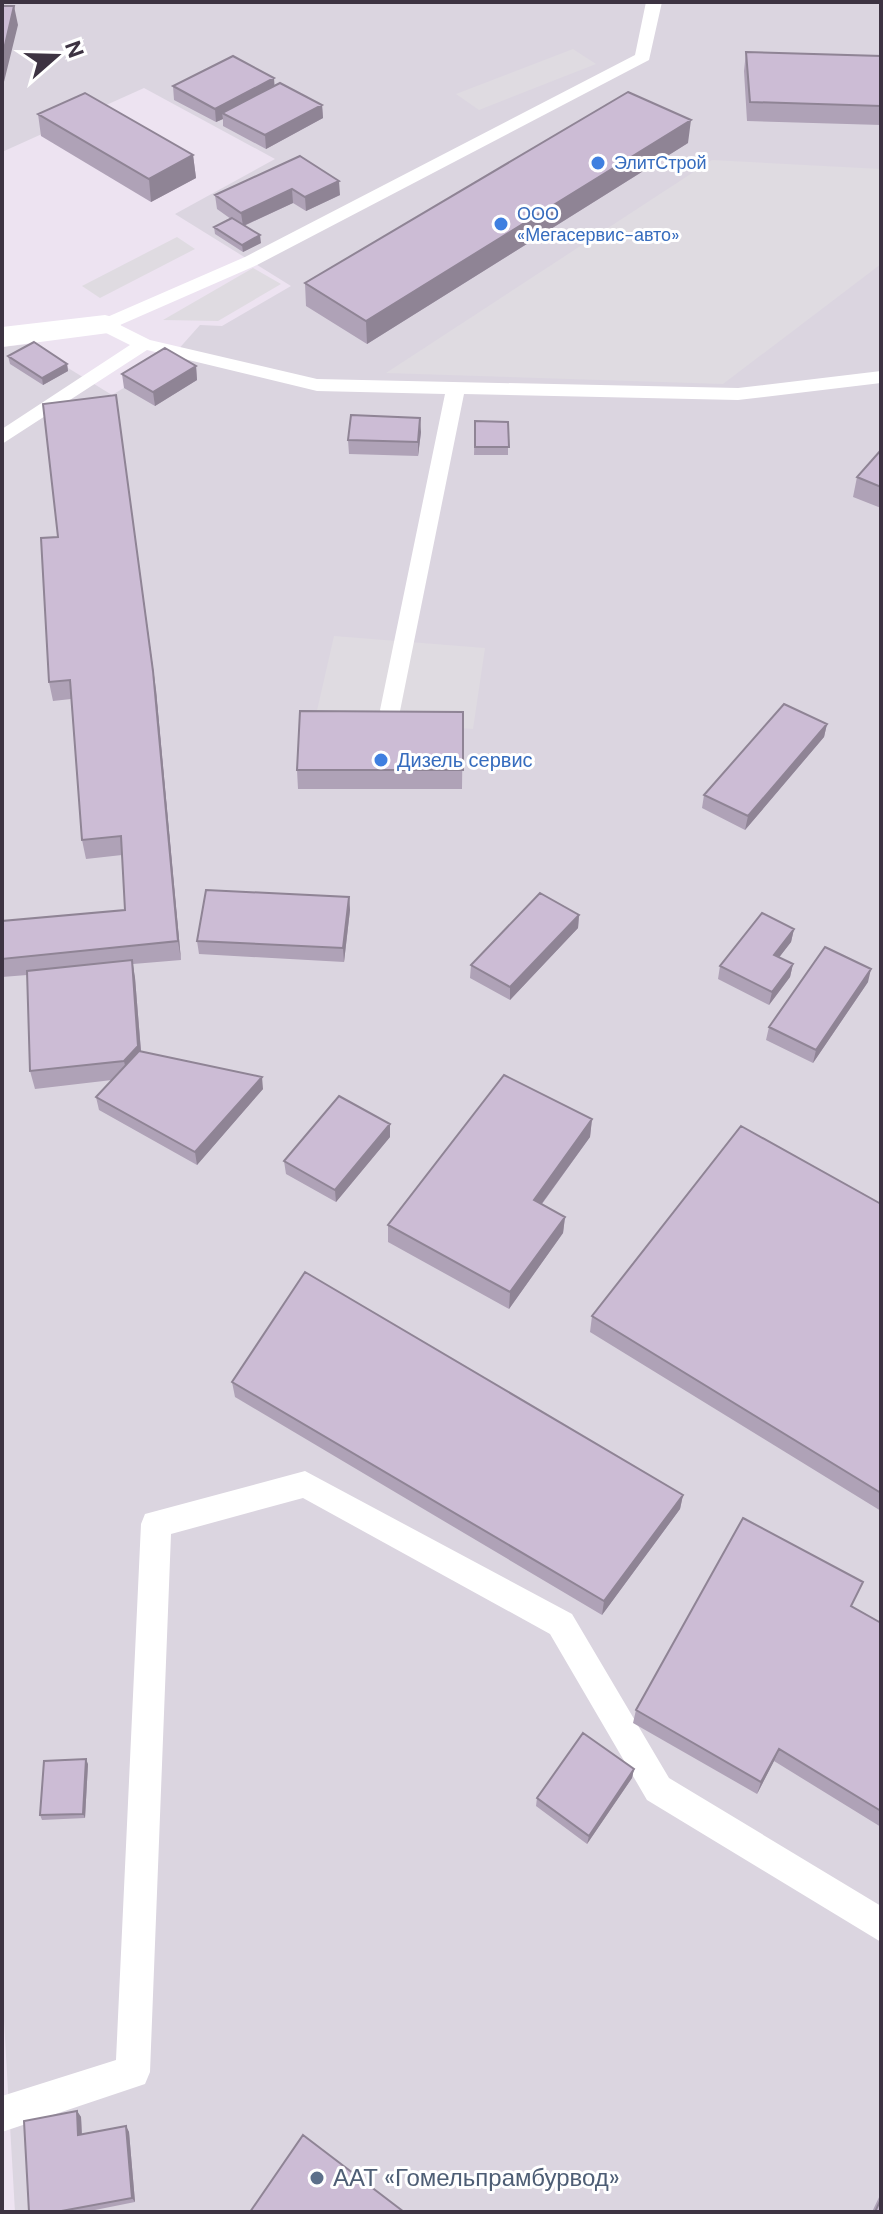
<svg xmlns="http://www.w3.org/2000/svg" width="883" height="2214" viewBox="0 0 883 2214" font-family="'DM Sans',sans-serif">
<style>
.industrial{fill:#dbd5e0}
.parking{fill:#dfdbe1}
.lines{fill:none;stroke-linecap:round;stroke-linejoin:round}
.lane{fill:#fff;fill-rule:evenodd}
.street{fill:#fff;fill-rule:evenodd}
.wall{fill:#afa2b7}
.shaded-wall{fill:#8f8495}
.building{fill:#ccbcd5;stroke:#8f8495;stroke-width:2}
.shop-dot{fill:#3f7fe0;stroke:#fff;stroke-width:3}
.service-dot{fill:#5c6f8a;stroke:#fff;stroke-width:3}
.labels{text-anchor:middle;stroke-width:6;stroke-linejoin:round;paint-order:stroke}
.far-shop-label{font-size:18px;fill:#366cbe;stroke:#fff;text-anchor:start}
.shop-label{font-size:20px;fill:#366cbe;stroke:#fff;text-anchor:start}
.near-service-label{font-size:24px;fill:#4e5e75;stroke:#fff;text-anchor:start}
</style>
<rect width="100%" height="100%" fill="#ede3f1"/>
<path class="industrial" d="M 2,2 L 881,2 L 881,2212 L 15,2212 L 2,1986 L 2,347 L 29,344 L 112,395 L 167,362 L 200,325 L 222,326 L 291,286 L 175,214 L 275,159 L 144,88 L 2,152 Z"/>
<path class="parking" d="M 573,49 L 596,64 L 479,110 L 456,94 Z
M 712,160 L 881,169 L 881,264 L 723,384 L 386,373 Z
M 177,237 L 195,249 L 100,298 L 82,286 Z
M 253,268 L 281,284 L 218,321 L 163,320 Z
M 334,636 L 485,648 L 473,729 L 316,715 Z"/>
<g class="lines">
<path class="lane" d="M 646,2 L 662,2 L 649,60 L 257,265 L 120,325 L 150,340 L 317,379 L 738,388 L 881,371 L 881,383 L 738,400 L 464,394 L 399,716 L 383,716 L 380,710 L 445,394 L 317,391 L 147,350 L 2,444 L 2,429 L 130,345 L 98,329 L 98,321 L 245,257 L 635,55 Z
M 305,1471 L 572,1614 L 669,1778 L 881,1906 L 881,1942 L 647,1800 L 550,1634 L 303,1498 L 171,1534 L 150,2072 L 145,2084 L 2,2132 L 2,2096 L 116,2060 L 141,1524 L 145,1514 Z"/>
<path class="street" d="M 105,315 L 116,318 L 121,325 L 116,332 L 2,347 L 2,327 Z"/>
</g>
<path class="wall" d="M 746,52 L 881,56 L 881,125 L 747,121 L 744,71 Z
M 275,85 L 322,105 L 323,118 L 266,149 L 223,126 L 223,119 L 216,122 L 174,100 L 173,86 Z
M 38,114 L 193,155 L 196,178 L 151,202 L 41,136 Z
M 688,143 L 367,344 L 306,306 L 305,283 Z
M 300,156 L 340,195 L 306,211 L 293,203 L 244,226 L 261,243 L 243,252 L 215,234 L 214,227 L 231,219 L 217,209 L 215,195 Z
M 8,356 L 67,364 L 68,371 L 43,385 L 10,364 Z
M 196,366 L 197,380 L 155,406 L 124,388 L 122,374 Z
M 475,421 L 508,422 L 508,455 L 474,455 Z
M 421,432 L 418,456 L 349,454 L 348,440 Z
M 881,450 L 881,508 L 853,497 L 857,477 Z
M 41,538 L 156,690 L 181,960 L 133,964 L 135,978 L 141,1051 L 263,1089 L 197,1165 L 99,1110 L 96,1097 L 112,1080 L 35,1089 L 30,1071 L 27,975 L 2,977 L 2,921 L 125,910 L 122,855 L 86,859 L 82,840 L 71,699 L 53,701 L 49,682 Z
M 463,712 L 462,789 L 298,789 L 297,770 Z
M 827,724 L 824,737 L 745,830 L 702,808 L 704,795 Z
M 349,897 L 350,910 L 344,962 L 199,954 L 197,941 Z
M 579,915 L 578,928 L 510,1000 L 470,978 L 471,965 Z
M 794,929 L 791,942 L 779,957 L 793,964 L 790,977 L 769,1005 L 718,979 L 720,966 Z
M 868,982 L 813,1063 L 766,1040 L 769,1027 Z
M 592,1119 L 590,1137 L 542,1204 L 565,1217 L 563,1233 L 509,1309 L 388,1242 L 388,1225 Z
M 390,1124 L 390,1137 L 336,1202 L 286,1174 L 284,1161 Z
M 881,1204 L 881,1511 L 590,1332 L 592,1316 Z
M 232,1382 L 683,1495 L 680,1509 L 602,1615 L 235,1397 Z
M 852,1606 L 881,1623 L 881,1827 L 774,1761 L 757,1794 L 633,1723 L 636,1710 Z
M 88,1764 L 85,1818 L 42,1820 L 40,1815 Z
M 634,1769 L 632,1778 L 587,1844 L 536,1806 L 537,1798 Z
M 77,2111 L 81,2117 L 82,2134 L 126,2126 L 129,2132 L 135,2202 L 85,2212 L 29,2212 Z
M 881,2193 L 881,2212 L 872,2212 Z"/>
<path class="shaded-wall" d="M 14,6 L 18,25 L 2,90 L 2,58 Z
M 274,78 L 275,92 L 222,113 L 223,119 L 216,122 L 215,109 Z
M 322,105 L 323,118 L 266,149 L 265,135 Z
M 691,120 L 688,143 L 367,344 L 366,321 Z
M 193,155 L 196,178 L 151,202 L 149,179 Z
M 339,181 L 340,195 L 306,211 L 305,197 Z
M 292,189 L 293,203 L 243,226 L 241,213 Z
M 260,235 L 261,243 L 243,252 L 242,245 Z
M 67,364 L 68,371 L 43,385 L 42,378 Z
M 196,366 L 197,380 L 155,406 L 153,392 Z
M 116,395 L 156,690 L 181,960 L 178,941 Z
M 420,418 L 421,432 L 418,456 L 418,442 Z
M 827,724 L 824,737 L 745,830 L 748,816 Z
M 349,897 L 350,910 L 344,962 L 343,948 Z
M 579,915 L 578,928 L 510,1000 L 510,987 Z
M 794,929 L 791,942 L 771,968 L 774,955 Z
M 132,960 L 135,978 L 142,1064 L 128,1079 L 124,1061 Z
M 793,964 L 790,977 L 769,1005 L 772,992 Z
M 871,969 L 868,982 L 813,1063 L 816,1050 Z
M 262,1077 L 263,1089 L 197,1165 L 195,1152 Z
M 592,1119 L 590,1137 L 532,1217 L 534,1200 Z
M 390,1124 L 390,1137 L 336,1202 L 335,1190 Z
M 565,1217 L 563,1233 L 509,1309 L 510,1292 Z
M 683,1495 L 680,1509 L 602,1615 L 604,1601 Z
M 779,1749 L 774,1761 L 757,1794 L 761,1782 Z
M 86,1759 L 88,1764 L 85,1818 L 83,1814 Z
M 634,1769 L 632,1778 L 587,1844 L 589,1836 Z
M 77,2111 L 81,2117 L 82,2140 L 78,2135 Z
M 126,2126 L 129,2132 L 135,2202 L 132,2198 Z"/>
<path class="building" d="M 2,6 L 14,6 L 2,58 Z
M 746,52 L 881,56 L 881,106 L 750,102 Z
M 233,56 L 274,78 L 215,109 L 173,86 Z
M 280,83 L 322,105 L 265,135 L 222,113 Z
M 628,92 L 691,120 L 366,321 L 305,283 Z
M 85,93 L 193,155 L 149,179 L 38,114 Z
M 300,156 L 339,181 L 305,197 L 292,189 L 241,213 L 215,195 Z
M 232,218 L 260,235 L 242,245 L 214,227 Z
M 34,342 L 67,364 L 42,378 L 8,356 Z
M 165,348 L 196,366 L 153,392 L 122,374 Z
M 116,395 L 153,671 L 178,941 L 2,959 L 2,921 L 125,910 L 121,836 L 82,840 L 70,680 L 49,682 L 41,538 L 58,537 L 43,404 Z
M 351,415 L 420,418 L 418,442 L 348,440 Z
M 475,421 L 508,422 L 509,447 L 475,447 Z
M 881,450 L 881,487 L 857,477 Z
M 784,704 L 827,724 L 748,816 L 704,795 Z
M 300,711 L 463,712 L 463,770 L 297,770 Z
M 206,890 L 349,897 L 343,948 L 197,941 Z
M 540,893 L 579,915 L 510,987 L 471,965 Z
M 762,913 L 794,929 L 774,955 L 793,964 L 772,992 L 720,966 Z
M 825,947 L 871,969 L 816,1050 L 769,1027 Z
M 132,960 L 138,1046 L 124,1061 L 30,1071 L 27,971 Z
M 139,1051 L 262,1077 L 195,1152 L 96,1097 Z
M 504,1075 L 592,1119 L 534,1200 L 565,1217 L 510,1292 L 388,1225 Z
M 339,1096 L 390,1124 L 335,1190 L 284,1161 Z
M 741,1126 L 881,1204 L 881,1493 L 592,1316 Z
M 305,1272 L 683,1495 L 604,1601 L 232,1382 Z
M 743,1518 L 863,1582 L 851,1606 L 881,1623 L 881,1811 L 779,1749 L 761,1782 L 636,1710 Z
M 583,1733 L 634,1769 L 589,1836 L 537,1798 Z
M 86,1759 L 83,1814 L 40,1815 L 44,1761 Z
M 77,2111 L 78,2135 L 126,2126 L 132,2198 L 56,2212 L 29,2212 L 24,2121 Z
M 303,2135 L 404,2212 L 250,2212 Z
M 881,2199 L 881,2212 L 875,2212 Z"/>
<g class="shop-dot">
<circle cx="598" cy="163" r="8"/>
<circle cx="501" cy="224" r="8"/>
<circle cx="381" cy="760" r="8"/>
</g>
<circle class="service-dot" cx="317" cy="2178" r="8"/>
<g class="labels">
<g class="far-shop-label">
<text x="614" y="169">ЭлитСтрой</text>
<text x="517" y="220">ООО<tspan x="517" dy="21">«Мегасервис-авто»</tspan></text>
</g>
<g class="shop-label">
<text x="397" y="767">Дизель сервис</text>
</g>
<g class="near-service-label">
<text x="333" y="2186">ААТ «Гомельпрамбурвод»</text>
</g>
</g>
<rect width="883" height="2214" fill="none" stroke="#3d3342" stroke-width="8"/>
<g transform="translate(56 56) rotate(70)" stroke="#ffffff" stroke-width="6" paint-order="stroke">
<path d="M0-6L14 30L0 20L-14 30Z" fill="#3d3342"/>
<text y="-12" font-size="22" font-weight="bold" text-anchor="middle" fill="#3d3342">N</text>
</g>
</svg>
